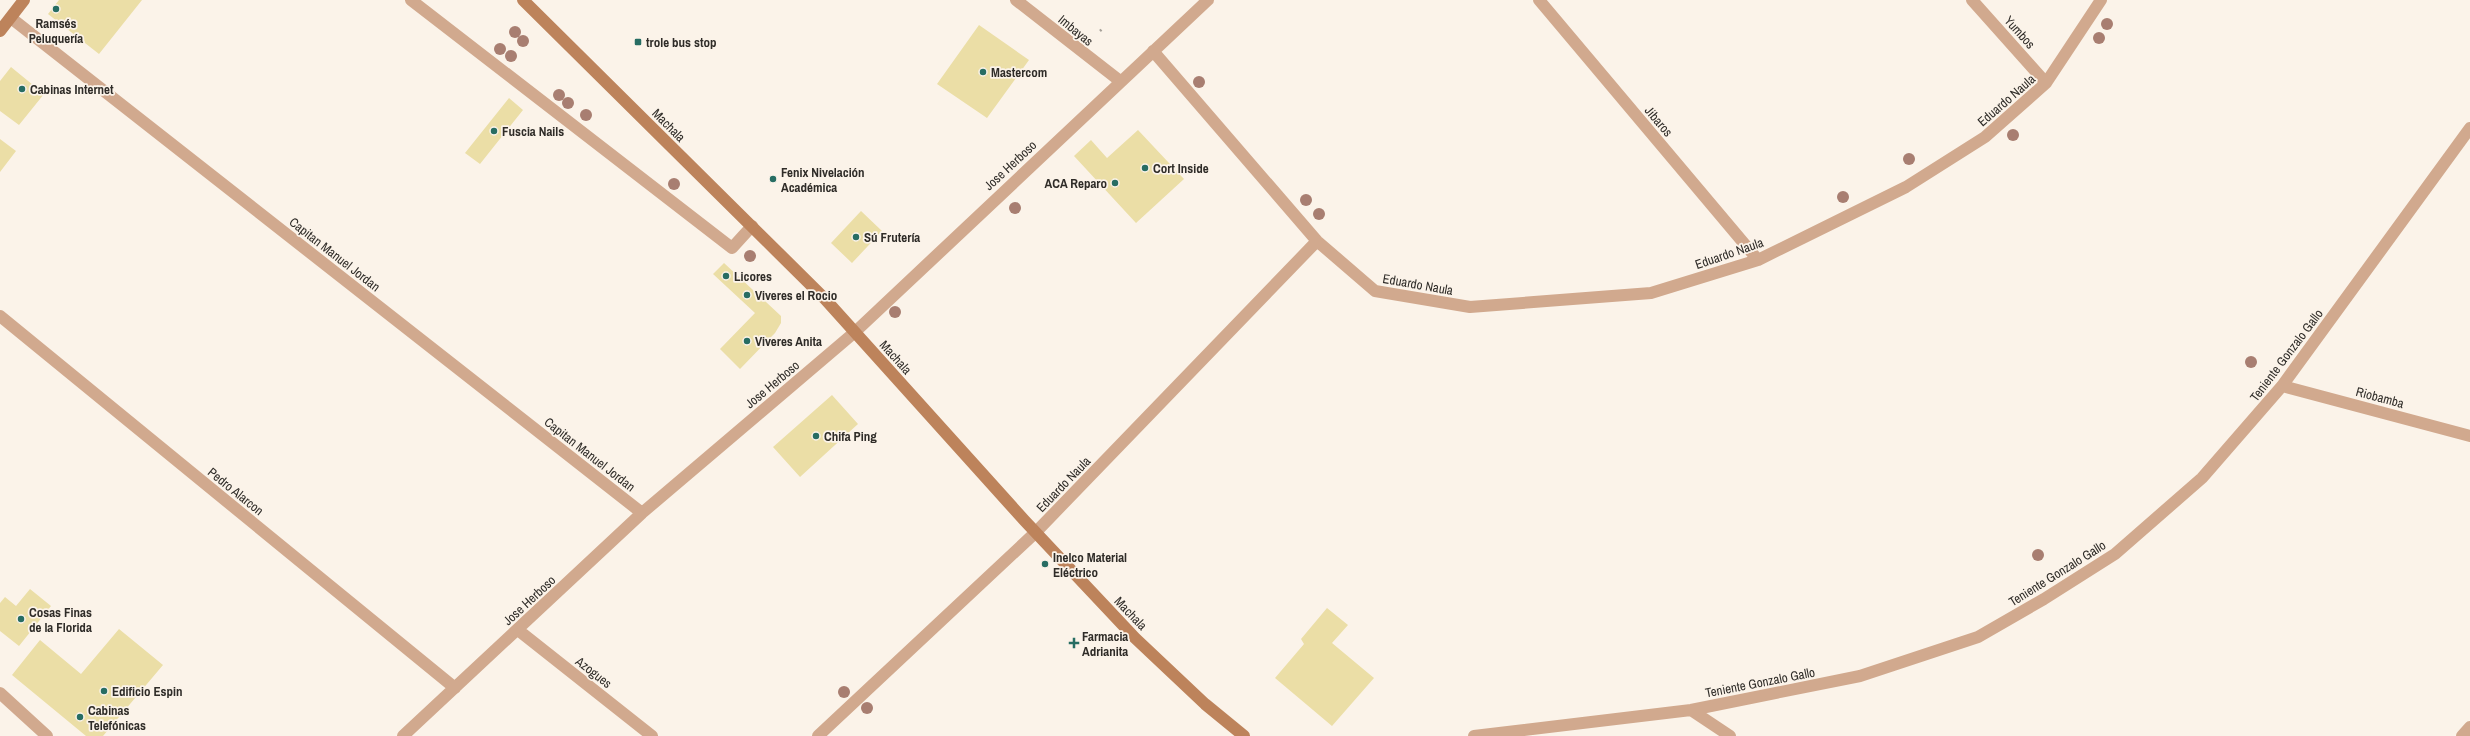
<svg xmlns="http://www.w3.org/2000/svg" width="2470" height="736" viewBox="0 0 2470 736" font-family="'Archivo Narrow',sans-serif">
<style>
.building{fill:#ebdea6}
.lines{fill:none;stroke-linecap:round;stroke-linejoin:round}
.path{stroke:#a6a199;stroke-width:2.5;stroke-dasharray:2 3;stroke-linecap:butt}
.lane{stroke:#d1a98e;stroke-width:12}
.street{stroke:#d1a98e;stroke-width:12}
.secondary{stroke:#bd835b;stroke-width:12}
.tree{fill:#a87e71}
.poi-dot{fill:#276d63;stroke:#fbf3e9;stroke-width:1.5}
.labels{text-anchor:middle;stroke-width:3.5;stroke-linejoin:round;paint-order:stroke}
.poi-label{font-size:13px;font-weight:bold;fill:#2f2c28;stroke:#fbf3e9;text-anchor:start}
.street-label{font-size:13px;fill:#2f2c28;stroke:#fbf3e9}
</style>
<rect width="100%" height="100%" fill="#fbf3e9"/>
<path class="building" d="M 59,0 L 142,0 L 99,54 L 48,14 Z
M 979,25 L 1029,60 L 987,118 L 937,84 Z
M 11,67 L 44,94 L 19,125 L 0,111 L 0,81 Z
M 509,98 L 523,110 L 480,164 L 465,153 Z
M 1138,130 L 1184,179 L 1136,223 L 1074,156 L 1091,140 L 1107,158 Z
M 0,139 L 16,151 L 0,172 Z
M 861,211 L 882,231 L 852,263 L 831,243 Z
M 724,263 L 781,316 L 781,323 L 775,333 L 740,369 L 720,349 L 755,313 L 713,274 Z
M 832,395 L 858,424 L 800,477 L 773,447 Z
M 30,589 L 51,606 L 19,646 L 0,631 L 0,603 L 5,597 L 16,606 Z
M 1327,608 L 1348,625 L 1332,643 L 1374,678 L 1332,726 L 1275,678 L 1304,644 L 1301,639 Z
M 119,629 L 163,665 L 103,736 L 86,736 L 12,675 L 40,640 L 81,674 Z"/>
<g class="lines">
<path class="path" d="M 1100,31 L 1103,28"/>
<path class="lane" d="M 411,0 L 732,248 L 752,226"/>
<path class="street" d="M 1016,0 L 1120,81
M 1539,0 L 1758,260
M 1972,0 L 2046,83
M 11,18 L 642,513
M 1153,51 L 1317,241 L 1375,291 L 1470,307 L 1651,293 L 1758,260 L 1906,187 L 1985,137 L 2046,83 L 2101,0
M 0,316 L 455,688
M 2282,386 L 2470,436
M 518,630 L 652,736
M 0,693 L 47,736
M 1691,710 L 1730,736
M 403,736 L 642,513 L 855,332 L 1208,0
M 818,736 L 1035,533 L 1317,241
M 1474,736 L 1691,710 L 1860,676 L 1978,637 L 2044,599 L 2115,554 L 2202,478 L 2282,386 L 2470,128
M 2462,736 L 2470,727"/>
<path class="secondary" d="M 523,0 L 825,299 L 1024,520 L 1135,638 L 1205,704 L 1244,736
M 0,31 L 24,0"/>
</g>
<g class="tree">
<circle cx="2107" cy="24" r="6"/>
<circle cx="515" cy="32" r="6"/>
<circle cx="2099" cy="38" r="6"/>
<circle cx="523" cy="41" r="6"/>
<circle cx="500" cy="49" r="6"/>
<circle cx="511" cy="56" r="6"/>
<circle cx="1199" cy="82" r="6"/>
<circle cx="559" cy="95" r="6"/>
<circle cx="568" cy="103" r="6"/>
<circle cx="586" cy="115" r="6"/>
<circle cx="2013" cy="135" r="6"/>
<circle cx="1909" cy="159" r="6"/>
<circle cx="674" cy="184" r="6"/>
<circle cx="1843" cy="197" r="6"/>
<circle cx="1306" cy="200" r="6"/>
<circle cx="1015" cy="208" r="6"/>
<circle cx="1319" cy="214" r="6"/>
<circle cx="750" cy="256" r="6"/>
<circle cx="895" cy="312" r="6"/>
<circle cx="2251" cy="362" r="6"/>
<circle cx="2038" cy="555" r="6"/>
<circle cx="844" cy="692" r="6"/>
<circle cx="867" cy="708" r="6"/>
</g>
<g class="poi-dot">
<circle cx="56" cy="9" r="4"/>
<rect x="634" y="38" width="8" height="8" rx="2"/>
<circle cx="983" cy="72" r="4"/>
<circle cx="22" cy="89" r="4"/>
<circle cx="494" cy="131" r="4"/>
<circle cx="1145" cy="168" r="4"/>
<circle cx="773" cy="179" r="4"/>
<circle cx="1115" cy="183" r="4"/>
<circle cx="856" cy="237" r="4"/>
<circle cx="726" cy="276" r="4"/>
<circle cx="747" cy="295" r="4"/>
<circle cx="747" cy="341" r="4"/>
<circle cx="816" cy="436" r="4"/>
<circle cx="1045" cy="564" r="4"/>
<circle cx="21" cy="619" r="4"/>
<path d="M1072 637h4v4h4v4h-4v4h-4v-4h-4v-4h4z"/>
<circle cx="104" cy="691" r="4"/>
<circle cx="80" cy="717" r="4"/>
</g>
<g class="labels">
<g class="poi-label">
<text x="56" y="28" text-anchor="middle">Ramsés<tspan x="56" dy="15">Peluquería</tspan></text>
<text x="646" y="47">trole bus stop</text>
<text x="991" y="77">Mastercom</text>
<text x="30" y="94">Cabinas Internet</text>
<text x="502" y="136">Fuscia Nails</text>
<text x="1153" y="173">Cort Inside</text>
<text x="781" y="177">Fenix Nivelación<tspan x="781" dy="15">Académica</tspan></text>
<text x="1107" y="188" text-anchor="end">ACA Reparo</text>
<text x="864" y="242">Sú Frutería</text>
<text x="734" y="281">Licores</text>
<text x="755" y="300">Viveres el Rocio</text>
<text x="755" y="346">Viveres Anita</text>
<text x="824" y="441">Chifa Ping</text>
<text x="1053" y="562">Inelco Material<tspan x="1053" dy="15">Eléctrico</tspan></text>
<text x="29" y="617">Cosas Finas<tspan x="29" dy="15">de la Florida</tspan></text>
<text x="1082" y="641">Farmacia<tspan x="1082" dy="15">Adrianita</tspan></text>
<text x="112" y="696">Edificio Espin</text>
<text x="88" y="715">Cabinas<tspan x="88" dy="15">Telefónicas</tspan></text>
</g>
<g class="street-label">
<text transform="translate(1076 30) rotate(39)" y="5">Imbayas</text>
<text transform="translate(2020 32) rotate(48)" y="5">Yumbos</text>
<text transform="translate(2006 100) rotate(-41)" y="5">Eduardo Naula</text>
<text transform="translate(1659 121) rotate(50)" y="5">Jibaros</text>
<text transform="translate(669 125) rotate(45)" y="5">Machala</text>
<text transform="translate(1010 165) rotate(-43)" y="5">Jose Herboso</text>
<text transform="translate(1729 253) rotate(-19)" y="5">Eduardo Naula</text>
<text transform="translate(335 254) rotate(38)" y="5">Capitan Manuel Jordan</text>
<text transform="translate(1418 284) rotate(10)" y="5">Eduardo Naula</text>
<text transform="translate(2286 355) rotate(-53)" y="5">Teniente Gonzalo Gallo</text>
<text transform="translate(896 357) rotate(48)" y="5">Machala</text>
<text transform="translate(772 384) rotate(-40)" y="5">Jose Herboso</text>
<text transform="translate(2380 397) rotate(15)" y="5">Riobamba</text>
<text transform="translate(590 454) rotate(38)" y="5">Capitan Manuel Jordan</text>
<text transform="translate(1063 484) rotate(-46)" y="5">Eduardo Naula</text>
<text transform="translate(236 491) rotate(39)" y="5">Pedro Alarcon</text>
<text transform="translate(2057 573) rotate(-32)" y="5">Teniente Gonzalo Gallo</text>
<text transform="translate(529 600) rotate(-43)" y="5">Jose Herboso</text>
<text transform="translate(1131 613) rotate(46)" y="5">Machala</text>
<text transform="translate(594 672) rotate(38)" y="5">Azogues</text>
<text transform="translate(1760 682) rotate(-11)" y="5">Teniente Gonzalo Gallo</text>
</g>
</g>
</svg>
